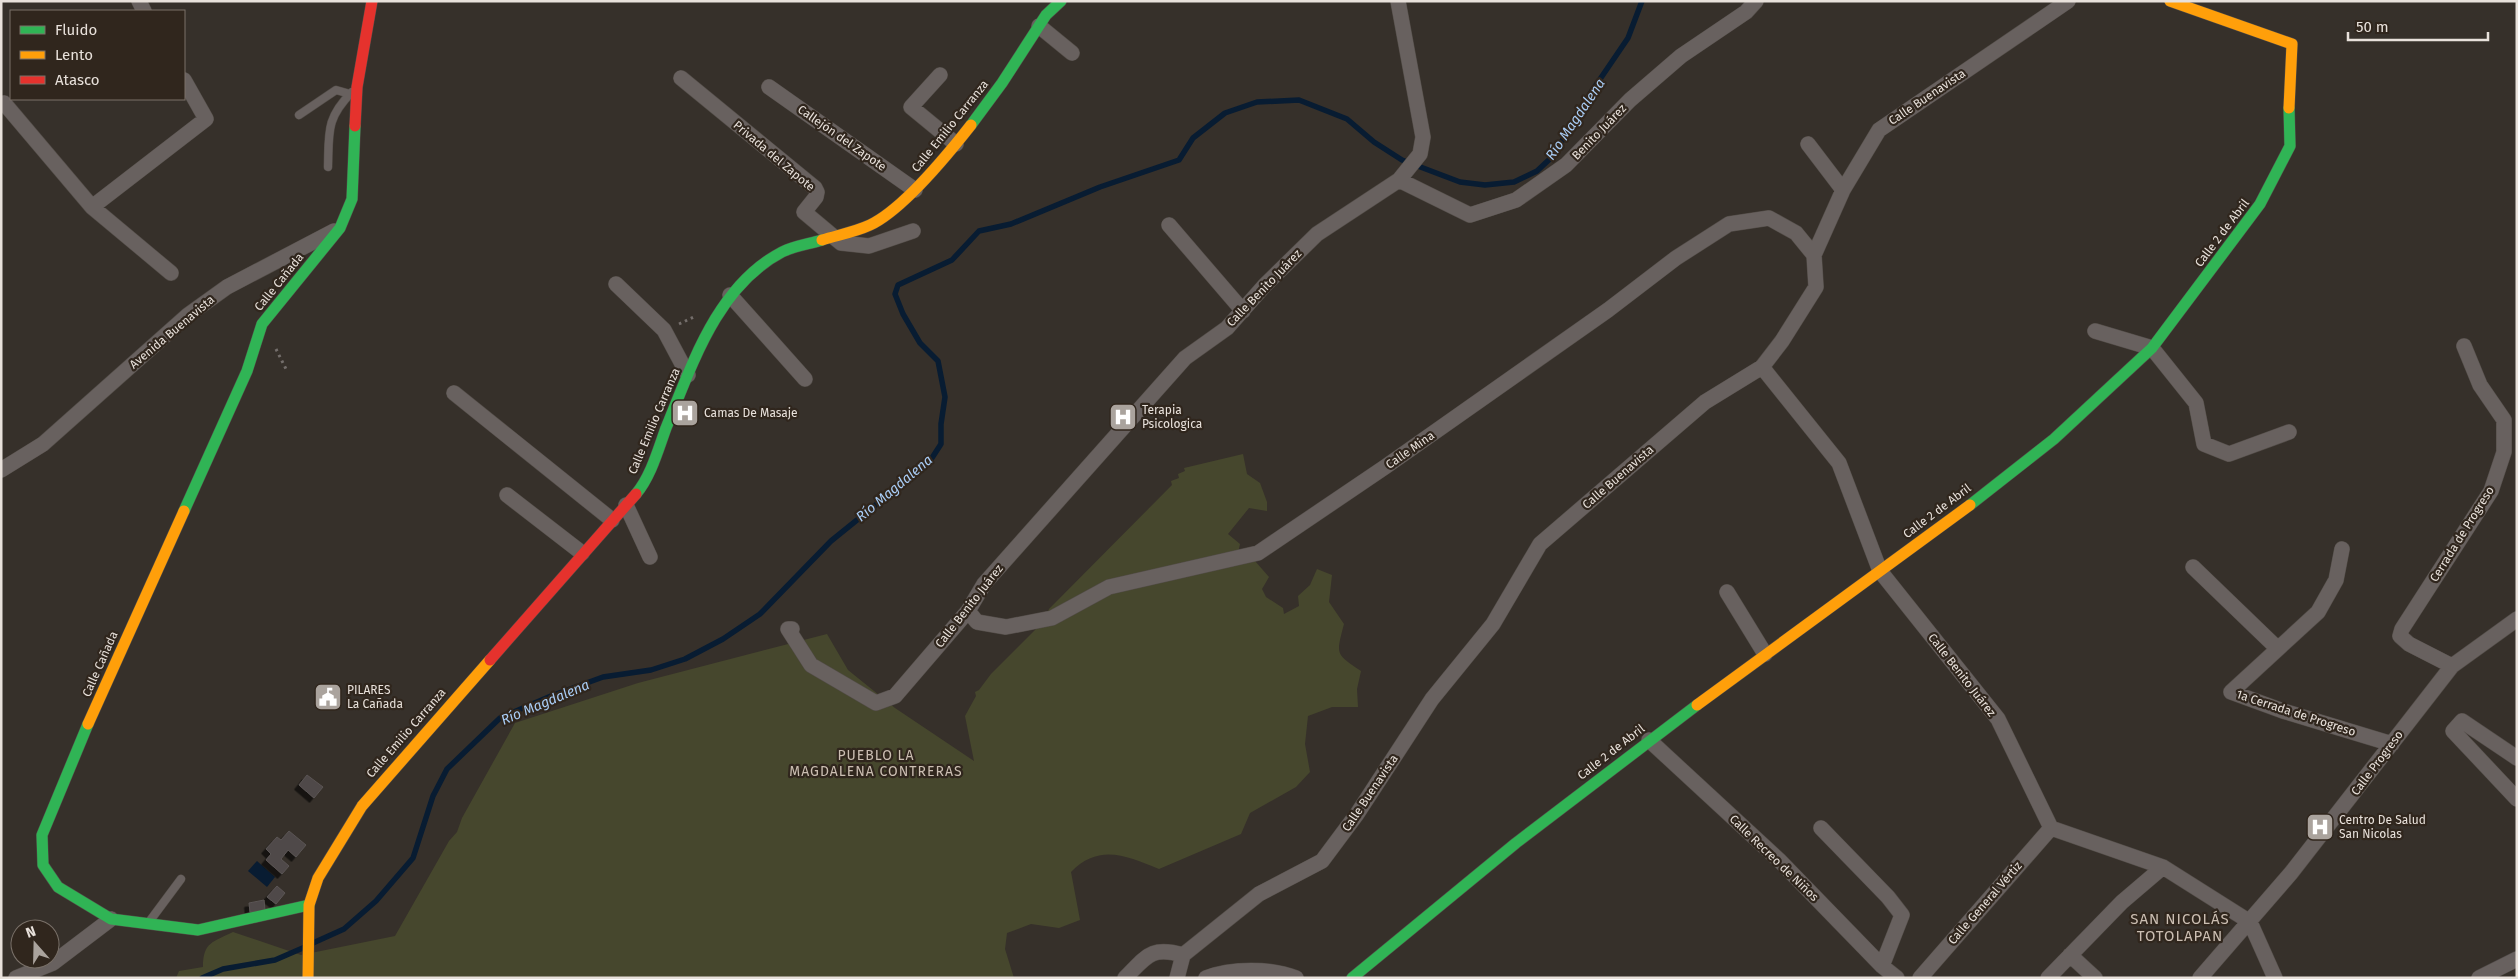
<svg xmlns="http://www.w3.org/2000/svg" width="2518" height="979" viewBox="0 0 2518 979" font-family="'Fira Sans',sans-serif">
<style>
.green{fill:#46472d}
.water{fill:#081c32}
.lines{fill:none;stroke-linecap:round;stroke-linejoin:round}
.stream{stroke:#081c32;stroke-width:5.5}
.building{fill:#50484a;stroke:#5a5554;filter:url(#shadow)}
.lane-casing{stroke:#524c47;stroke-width:9}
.street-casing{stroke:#524c47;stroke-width:16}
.fast-casing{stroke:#524c47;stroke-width:12}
.slow-casing{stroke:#524c47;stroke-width:12}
.jam-casing{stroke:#524c47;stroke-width:12}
.path{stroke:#746e6b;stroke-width:3;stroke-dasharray:2.5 4;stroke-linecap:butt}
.lane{stroke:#68615f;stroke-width:8}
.street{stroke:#68615f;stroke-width:15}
.fast{stroke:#30b455;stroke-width:11}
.slow{stroke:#ff9f0a;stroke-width:11}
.jam{stroke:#e5322d;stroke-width:11}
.labels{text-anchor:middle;stroke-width:4.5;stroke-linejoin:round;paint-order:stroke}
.street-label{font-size:12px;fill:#e8e1db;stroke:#30261d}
.poi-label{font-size:12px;fill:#e8e1db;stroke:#30261d;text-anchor:start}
.water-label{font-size:14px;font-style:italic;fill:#a9cdf6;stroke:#30261d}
.neighbourhood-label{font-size:14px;letter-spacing:1px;fill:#cbbeb2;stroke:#30261d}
.quarter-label{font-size:15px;letter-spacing:1px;fill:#cbbeb2;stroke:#30261d}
</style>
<defs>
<filter id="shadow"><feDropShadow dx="-4.5" dy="4.5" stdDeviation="0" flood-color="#0009"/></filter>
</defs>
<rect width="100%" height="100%" fill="#36302a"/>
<path class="green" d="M 1243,454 L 1247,474 L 1260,483 L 1267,502 L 1267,511 L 1249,508 L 1228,534 L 1240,544 L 1236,562 L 1255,561 L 1269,577 L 1262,589 L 1266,597 L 1283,608 L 1284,614 L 1299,606 L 1298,596 L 1310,585 L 1317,569 L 1332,575 L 1329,602 L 1344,624 C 1336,655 1335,653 1361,671 L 1357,689 L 1358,707 L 1332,707 L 1308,716 L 1305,744 L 1310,772 L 1296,787 L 1250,813 L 1241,834 L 1159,869 C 1127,856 1099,843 1071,872 L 1080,920 L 1059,928 L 1031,924 L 1007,933 L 1005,949 L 1014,978 L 176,978 L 179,971 L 203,967 C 203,942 213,942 233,932 L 301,955 L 395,936 L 449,841 L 457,832 L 462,818 L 515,723 L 638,683 L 827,634 L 848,670 L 895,708 L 974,761 L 965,716 L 976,696 L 975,692 L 979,690 L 991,674 L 1043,622 L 1049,609 L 1172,485 L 1171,481 L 1179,478 L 1178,474 L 1185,471 L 1184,468 Z"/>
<path class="water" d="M 257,861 L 275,877 L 267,887 L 248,871 Z"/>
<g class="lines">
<path class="stream" d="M 313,943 L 344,929 L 376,901 L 413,858 L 433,796 L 447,769 L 500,718 L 551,696 L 603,677 L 651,670 L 685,659 L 723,639 L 760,614 L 831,541 L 930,461 L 941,444 L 941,424 L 945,397 L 938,361 L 920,343 L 903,314 L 895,294 L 898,285 L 952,260 L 979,231 L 1011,224 L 1100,187 L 1179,160 L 1193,138 L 1225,113 L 1257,102 L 1299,100 L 1347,119 L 1374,142 L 1402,160 L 1460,182 L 1485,185 L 1514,182 L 1537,171 L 1553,156 L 1592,91 L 1628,38 L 1642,1
M 202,978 L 223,969 L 275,960 L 305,947"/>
</g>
<path class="building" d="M 307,775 L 323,787 L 314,798 L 299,785 Z
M 289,831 L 306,845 L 296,857 L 288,850 L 281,859 L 289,866 L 282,874 L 266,860 L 271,854 L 266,849 L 277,837 L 281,840 Z
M 277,886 L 285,893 L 276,904 L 267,897 Z
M 264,900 L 265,910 L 250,912 L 249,903 Z"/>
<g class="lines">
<g class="lane-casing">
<path id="lane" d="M 299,115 L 336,90 L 350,94
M 328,167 C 329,132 326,118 352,92
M 149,922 L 181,879"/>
</g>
<g class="street-casing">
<path id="street" d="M 139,1 L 144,11
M 1039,26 L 1072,53
M 940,75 L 911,107 L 956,144
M 681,78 L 815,188 L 817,192 L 816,197 L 804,212 L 841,243 L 869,246 L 913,231
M 769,87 L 915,190
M 4,103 L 92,207 L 171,273
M 1808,144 L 1843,190
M 1399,180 L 1470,215 L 1516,200 L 1566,165 L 1630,100 L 1681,56 L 1746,12 L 1756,1
M 92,207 L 206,119 L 184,80
M 1169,225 L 1243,311
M 616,284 L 664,330 L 688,375
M 730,295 L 805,379
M 2095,331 L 2152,348 L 2196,403 L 2204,444 L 2229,454 L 2289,432
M 1762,367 L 1839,463 L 1880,571 L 1998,719 L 2051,828 L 2163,867 L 2250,922 L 2275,978
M 454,393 L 612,520
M 1,470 L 43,444 L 188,315 L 227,287 L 334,231
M 507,495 L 582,553
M 626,505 L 650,557
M 2342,549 L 2336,580 L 2318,612 L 2231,692 L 2283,711 L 2392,744
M 2193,567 L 2277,648
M 1727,592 L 1765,654
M 968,611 L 977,622 L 1006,627 L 1052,618 L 1109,587 L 1258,553 L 1385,467 L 1608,310 L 1676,258 L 1729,224 L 1769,218 L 1796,233 L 1814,255
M 792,629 L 788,629 L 811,665 L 876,703 L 895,696 L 968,611 L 984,584 L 1185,358 L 1227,328 L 1265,285 L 1317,234 L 1399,180 L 1420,154 L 1423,137 L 1398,1
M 2452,666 L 2409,644 L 2400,636 L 2402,629 L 2491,491 L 2504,452 L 2504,420 L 2480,385 L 2464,346
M 1649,740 L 1780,861 L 1882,966 L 1897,978
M 2517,758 L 2462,721 L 2453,731 L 2517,799
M 1821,828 L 1888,897 L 1902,915 L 1882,966
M 2070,955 L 2095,978
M 16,978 L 53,963 L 111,919
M 1125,978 C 1147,956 1151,946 1183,955
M 1177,978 L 1183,955 L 1259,894 L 1322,861 L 1357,814 L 1432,699 L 1493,624 L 1540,544 L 1705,402 L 1762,367 L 1782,341 L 1816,287 L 1814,255 L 1843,190 L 1879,130 L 2068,1
M 1206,978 C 1231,968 1271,968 1296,978
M 1920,978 L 2051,828
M 2048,978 L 2122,902 L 2163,867
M 2200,978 L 2291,873 L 2452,666 L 2517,619
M 2479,978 L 2517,959"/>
</g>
<g class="fast-casing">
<path id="fast" d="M 971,125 L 1002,83 L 1046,15 L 1061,1
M 636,494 C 651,476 658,450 666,428 C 692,365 717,286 782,252 C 794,246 809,244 822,240
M 1970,505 L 2054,439 L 2152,348 L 2260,204 L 2290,146 L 2289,108
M 184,511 L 247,371 L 262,324 L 340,228 L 352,199 L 355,126
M 88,724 L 42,835 L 43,865 L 58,887 L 111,919 L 198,930 L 309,905
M 1352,978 L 1516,843 L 1697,705"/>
</g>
<g class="slow-casing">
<path id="slow" d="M 2170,1 L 2292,44 L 2289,108
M 822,240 C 838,235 855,232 870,225 C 902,210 949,153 971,125
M 1697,705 L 1970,505
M 88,724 L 184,511
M 308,978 L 309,905 L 318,878 L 362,806 L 490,660"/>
</g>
<g class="jam-casing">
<path id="jam" d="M 355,126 L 357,87 L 372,1
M 490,660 L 636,494"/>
</g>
<path class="path" d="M 679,324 L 696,316
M 276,349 L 287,371"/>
<use href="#lane" class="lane"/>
<use href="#street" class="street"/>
<use href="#fast" class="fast"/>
<use href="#slow" class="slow"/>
<use href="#jam" class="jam"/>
</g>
<defs>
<g id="hospital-square" transform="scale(1.4375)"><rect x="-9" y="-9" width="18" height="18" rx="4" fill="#aaa39d" stroke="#30261d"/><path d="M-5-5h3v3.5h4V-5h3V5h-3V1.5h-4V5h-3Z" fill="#fff"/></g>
<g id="civic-square" transform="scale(1.4375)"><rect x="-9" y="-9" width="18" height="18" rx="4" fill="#aaa39d" stroke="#30261d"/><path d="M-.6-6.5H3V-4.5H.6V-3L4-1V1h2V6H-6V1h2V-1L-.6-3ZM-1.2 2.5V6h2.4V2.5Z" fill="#fff"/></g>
</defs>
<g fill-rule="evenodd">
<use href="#hospital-square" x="685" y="413"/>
<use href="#hospital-square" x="1123" y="417"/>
<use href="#civic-square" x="328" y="697"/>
<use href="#hospital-square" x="2320" y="827"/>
</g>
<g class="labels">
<g class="street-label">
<text transform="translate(1927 97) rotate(-34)" y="4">Calle Buenavista</text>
<text transform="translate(950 126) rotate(-51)" y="4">Calle Emilio Carranza</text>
<text transform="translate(1599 132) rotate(-46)" y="4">Benito Juárez</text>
<text transform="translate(842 138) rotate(35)" y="4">Callejón del Zapote</text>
<text transform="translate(774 156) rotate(40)" y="4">Privada del Zapote</text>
<text transform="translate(2222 233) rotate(-53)" y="4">Calle 2 de Abril</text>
<text transform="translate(279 282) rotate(-51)" y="4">Calle Cañada</text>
<text transform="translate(1264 288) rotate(-46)" y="4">Calle Benito Juárez</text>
<text transform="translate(172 332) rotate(-40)" y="4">Avenida Buenavista</text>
<text transform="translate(654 421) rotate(-67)" y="4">Calle Emilio Carranza</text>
<text transform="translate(1410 450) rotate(-35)" y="4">Calle Mina</text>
<text transform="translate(1618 477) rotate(-41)" y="4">Calle Buenavista</text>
<text transform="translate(1937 511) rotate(-37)" y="4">Calle 2 de Abril</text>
<text transform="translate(2462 534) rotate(-58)" y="4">Cerrada de Progreso</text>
<text transform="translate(969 606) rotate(-52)" y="4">Calle Benito Juárez</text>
<text transform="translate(100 664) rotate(-66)" y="4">Calle Cañada</text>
<text transform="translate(1962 675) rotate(52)" y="4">Calle Benito Juárez</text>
<text transform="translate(2296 713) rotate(18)" y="4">1a Cerrada de Progreso</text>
<text transform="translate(406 733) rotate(-49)" y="4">Calle Emilio Carranza</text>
<text transform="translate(1611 752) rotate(-38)" y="4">Calle 2 de Abril</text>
<text transform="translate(2377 763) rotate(-53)" y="4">Calle Progreso</text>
<text transform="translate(1370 793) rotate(-56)" y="4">Calle Buenavista</text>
<text transform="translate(1774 858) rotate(44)" y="4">Calle Recreo de Niños</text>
<text transform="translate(1985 903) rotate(-49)" y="4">Calle General Vértiz</text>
</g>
<g class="poi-label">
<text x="1142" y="414">Terapia<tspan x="1142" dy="14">Psicologica</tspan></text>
<text x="704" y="417">Camas De Masaje</text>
<text x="347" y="694">PILARES<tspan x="347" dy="14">La Cañada</tspan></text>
<text x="2339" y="824">Centro De Salud<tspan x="2339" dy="14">San Nicolas</tspan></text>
</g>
<g class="water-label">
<text transform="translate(1575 119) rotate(-56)" y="5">Río Magdalena</text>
<text transform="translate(894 488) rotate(-40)" y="5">Río Magdalena</text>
<text transform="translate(545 702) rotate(-23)" y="5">Río Magdalena</text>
</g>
<g class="neighbourhood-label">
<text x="876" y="760">PUEBLO LA<tspan x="876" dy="16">MAGDALENA CONTRERAS</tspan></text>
</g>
<g class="quarter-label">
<text x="2180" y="924">SAN NICOLÁS<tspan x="2180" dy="17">TOTOLAPAN</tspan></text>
</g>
</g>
<rect width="2518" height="979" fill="none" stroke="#e8e1db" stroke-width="5"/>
<rect x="10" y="10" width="175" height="90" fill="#30261d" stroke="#7a7169"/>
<rect x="20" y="26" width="25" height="8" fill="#30b455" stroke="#7a7169"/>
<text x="55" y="35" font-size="15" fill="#e8e1db">Fluido</text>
<rect x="20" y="51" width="25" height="8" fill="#ff9f0a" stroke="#7a7169"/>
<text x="55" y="60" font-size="15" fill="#e8e1db">Lento</text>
<rect x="20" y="76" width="25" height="8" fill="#e5322d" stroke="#7a7169"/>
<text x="55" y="85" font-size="15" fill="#e8e1db">Atasco</text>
<g transform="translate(35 944) rotate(340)"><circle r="24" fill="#30261d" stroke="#7a7169"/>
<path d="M0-4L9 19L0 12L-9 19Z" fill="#aaa39d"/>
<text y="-8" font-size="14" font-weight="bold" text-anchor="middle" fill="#e8e1db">N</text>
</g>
<path d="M2348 32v8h140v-8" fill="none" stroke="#e8e1db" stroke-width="2.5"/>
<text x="2356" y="32" font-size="15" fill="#e8e1db" stroke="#30261d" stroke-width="4" paint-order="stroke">50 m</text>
</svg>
